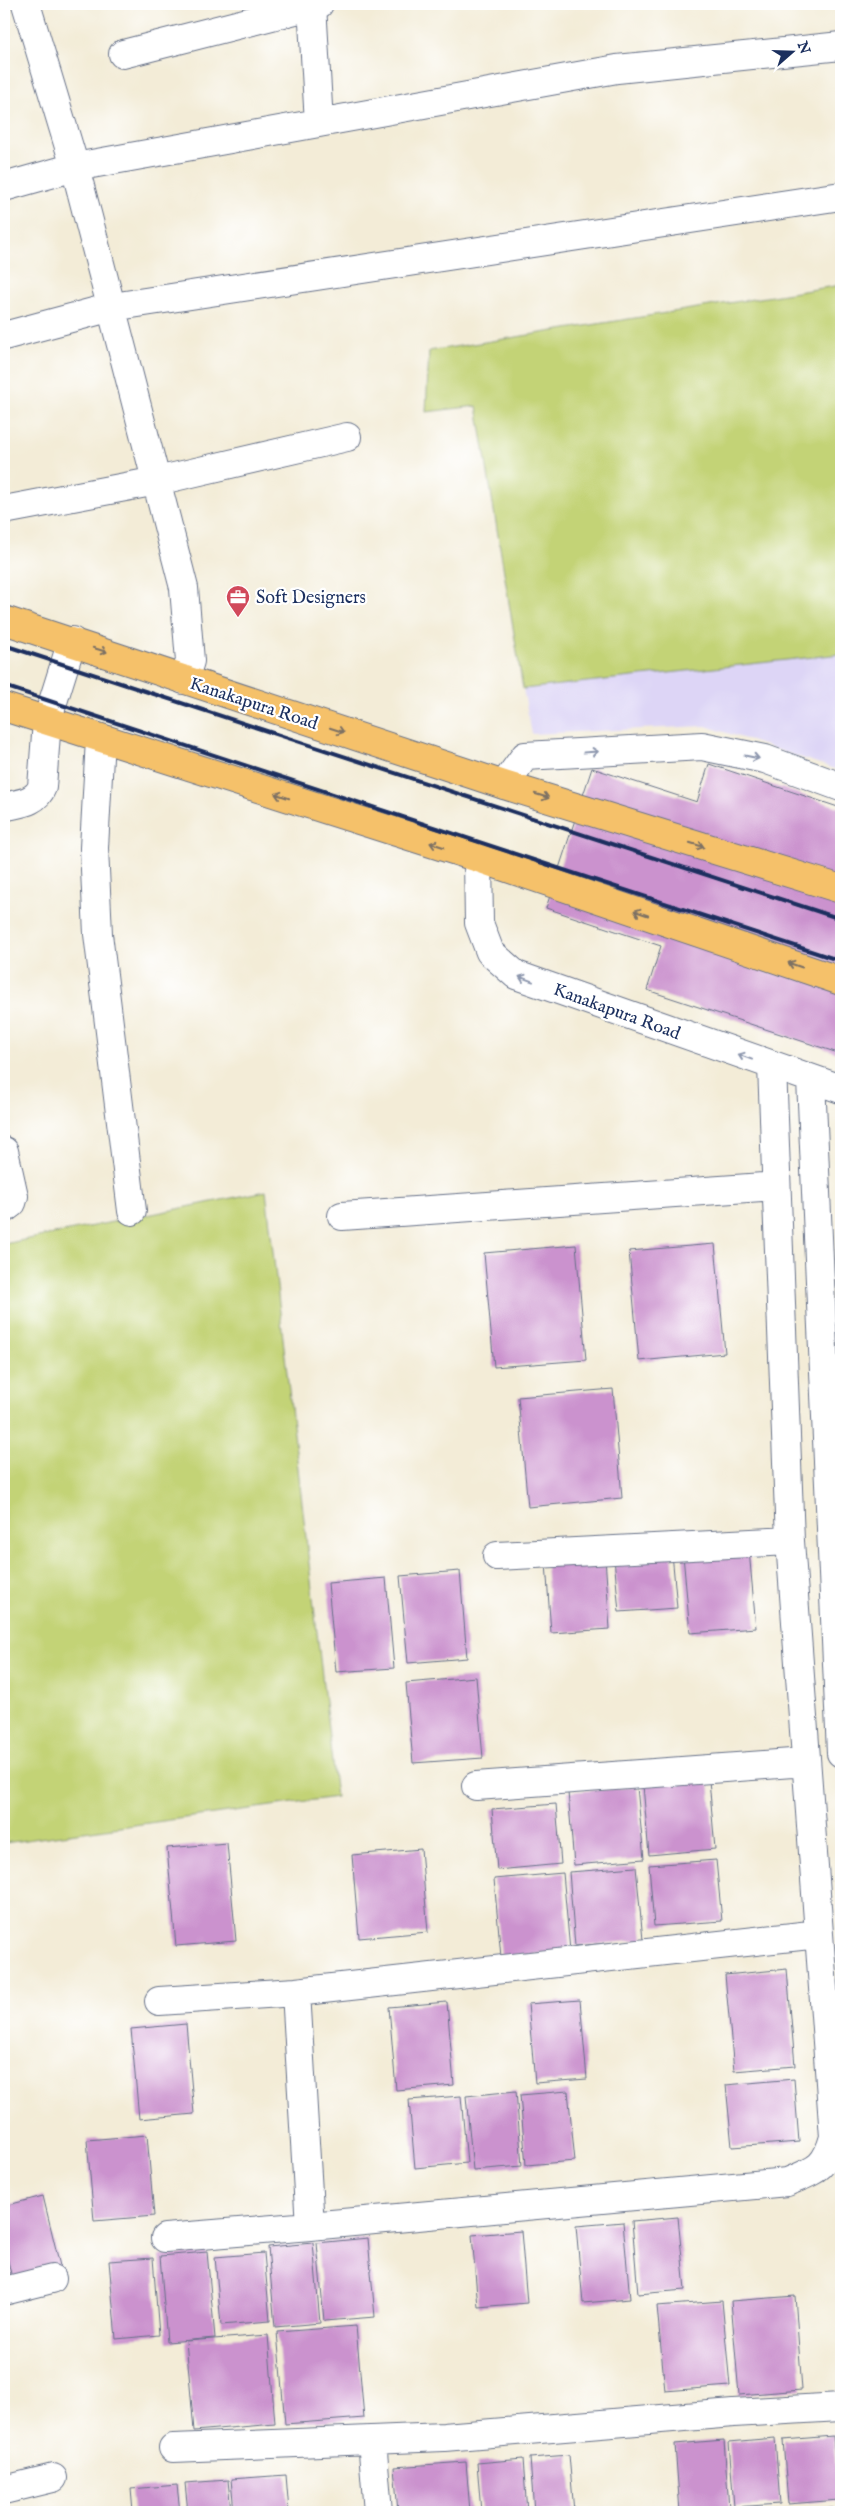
<svg xmlns="http://www.w3.org/2000/svg" width="845" height="2516" viewBox="0 0 845 2516" font-family="'IM FELL English',serif">
<style>
.built{fill:#ddd5f6}
.green{fill:#c3d376;stroke:#6f816a}
.building{fill:#cb92ce}
.lines{fill:none;stroke-linecap:round;stroke-linejoin:round}
.minor-casing{stroke:#677188;stroke-width:30}
.highway-casing{stroke:#677188;stroke-width:30}
.minor{stroke:#fff;stroke-width:28}
.highway{stroke:#f5c16b;stroke-width:28}
.rail{stroke:#1b2f5e;stroke-width:4}
.oneway{stroke:#7d7164}
.oneway2{stroke:#8d97ae}
.labels{text-anchor:middle;stroke-width:4.5;stroke-linejoin:round;paint-order:stroke}
.poi-label{font-size:18px;fill:#1b2f5e;stroke:#fff;text-anchor:start}
.street-label{font-size:18px;fill:#1b2f5e;stroke:#fff}
</style>
<rect width="100%" height="100%" fill="#fff"/>
<filter id="ink" filterUnits="userSpaceOnUse"><feTurbulence type="fractalNoise" baseFrequency=".02" numOctaves="2"/><feDisplacementMap in="SourceGraphic" scale="10" xChannelSelector="R" yChannelSelector="G"/><feConvolveMatrix kernelMatrix="1 2 1 2 8 2 1 2 1" color-interpolation-filters="sRGB"/></filter>
<filter id="wash" filterUnits="userSpaceOnUse"><feTurbulence type="fractalNoise" baseFrequency=".0096" numOctaves="4" result="noise"/><feDisplacementMap in="SourceGraphic" scale="20" xChannelSelector="R" yChannelSelector="G"/><feGaussianBlur stdDeviation="1.12" result="paint"/><feColorMatrix in="noise" values="0 0 0 0 0 0 0 0 0 0 0 0 0 0 0 0 0 1.4 0 .05"/><feComposite in="paint" operator="in"/></filter>
<g filter="url(#wash)">
<rect width="100%" height="100%" fill="#f3ecd7"/>
<path class="built" d="M 841,654 L 841,771 L 706,726 L 532,734 L 523,689 Z"/>
<path class="green" d="M 841,285 L 841,654 L 523,689 L 477,406 L 426,412 L 429,351 Z
M 266,1191 L 336,1797 L 4,1843 L 4,1244 Z"/>
<g id="blocks">
<path class="building" d="M 709,764 L 841,808 L 841,1054 L 647,990 L 661,946 L 546,908 L 592,768 L 697,802 Z
M 715,1244 L 725,1353 L 639,1361 L 629,1251 Z
M 576,1245 L 586,1360 L 494,1367 L 484,1253 Z
M 613,1389 L 622,1498 L 528,1507 L 518,1397 Z
M 749,1550 L 756,1628 L 690,1633 L 683,1555 Z
M 672,1553 L 677,1608 L 619,1612 L 614,1558 Z
M 605,1558 L 610,1629 L 551,1633 L 546,1563 Z
M 460,1571 L 467,1658 L 408,1663 L 400,1576 Z
M 386,1578 L 394,1668 L 336,1672 L 328,1583 Z
M 476,1677 L 483,1758 L 413,1763 L 406,1683 Z
M 709,1780 L 715,1849 L 649,1855 L 643,1785 Z
M 637,1787 L 644,1859 L 574,1865 L 568,1792 Z
M 556,1804 L 561,1864 L 497,1870 L 492,1809 Z
M 227,1843 L 236,1941 L 176,1946 L 167,1848 Z
M 421,1849 L 428,1932 L 359,1938 L 352,1855 Z
M 716,1860 L 722,1921 L 654,1926 L 649,1865 Z
M 636,1867 L 643,1940 L 575,1946 L 569,1872 Z
M 563,1873 L 570,1951 L 501,1957 L 494,1879 Z
M 787,1969 L 795,2066 L 734,2071 L 725,1975 Z
M 580,2000 L 587,2079 L 535,2083 L 528,2004 Z
M 447,2002 L 454,2085 L 396,2090 L 389,2007 Z
M 186,2024 L 194,2114 L 139,2119 L 131,2029 Z
M 794,2079 L 799,2142 L 732,2147 L 726,2085 Z
M 516,2091 L 522,2166 L 473,2170 L 466,2096 Z
M 568,2091 L 575,2161 L 526,2165 L 520,2095 Z
M 461,2096 L 467,2163 L 415,2168 L 409,2100 Z
M 147,2135 L 154,2216 L 94,2221 L 87,2140 Z
M 43,2196 L 60,2266 L 12,2278 L 4,2244 L 4,2206 Z
M 678,2217 L 685,2290 L 638,2294 L 632,2221 Z
M 623,2222 L 630,2299 L 583,2303 L 576,2226 Z
M 521,2231 L 527,2303 L 478,2307 L 472,2235 Z
M 368,2238 L 375,2317 L 324,2321 L 317,2243 Z
M 313,2243 L 320,2323 L 275,2327 L 268,2247 Z
M 207,2252 L 215,2338 L 167,2342 L 160,2256 Z
M 264,2253 L 270,2321 L 221,2325 L 215,2257 Z
M 153,2258 L 159,2335 L 116,2339 L 109,2261 Z
M 795,2296 L 802,2390 L 739,2395 L 731,2301 Z
M 722,2301 L 730,2386 L 665,2391 L 657,2306 Z
M 356,2326 L 364,2418 L 285,2424 L 277,2332 Z
M 268,2335 L 275,2424 L 194,2431 L 186,2341 Z
M 833,2436 L 839,2500 L 788,2504 L 783,2440 Z
M 775,2438 L 780,2504 L 734,2507 L 729,2442 Z
M 724,2440 L 729,2508 L 680,2512 L 675,2444 Z
M 569,2455 L 574,2512 L 534,2512 L 530,2458 Z
M 523,2459 L 527,2512 L 481,2512 L 477,2463 Z
M 466,2462 L 470,2512 L 398,2512 L 394,2467 Z
M 286,2475 L 289,2512 L 234,2512 L 231,2479 Z
M 228,2480 L 231,2512 L 188,2512 L 185,2483 Z
M 177,2485 L 180,2512 L 133,2512 L 131,2489 Z
M 833,2508 L 833,2512 L 801,2512 L 801,2511 Z"/>
</g>
</g>
<g filter="url(#ink)">
<use href="#blocks" fill-opacity="0" stroke="#677188" stroke-width="1"/>
<g class="lines">
<g class="minor-casing">
<path id="minor" d="M 26,4 L 75,167 L 184,588 L 190,661 L 184,680
M 312,5 L 319,123
M 123,54 L 319,4
M 4,187 L 75,167 L 617,69 L 841,46
M 4,336 L 112,307 L 841,196
M 4,510 L 157,481 L 347,437
M 100,739 L 94,848 L 98,934 L 132,1211
M 504,785 L 525,756 L 702,746 L 765,759 L 841,787
M 4,807 C 18,803 36,803 42,787 L 47,721 L 72,641
M 478,858 L 479,923 L 490,952 L 516,975 L 841,1089
M 811,1080 L 841,1753
M 4,1151 L 14,1196 L 12,1203 L 4,1209
M 342,1216 L 776,1186
M 497,1556 L 790,1541
M 476,1786 L 806,1762
M 296,1992 L 310,2226 L 787,2182 C 816,2170 825,2169 834,2137 L 790,1541 L 772,1066
M 159,2001 L 296,1992 L 819,1934
M 165,2238 L 310,2226
M 4,2291 L 52,2279
M 372,2440 L 378,2512
M 173,2448 L 444,2437 L 733,2413 L 841,2407
M 4,2490 L 53,2478"/>
</g>
<g class="highway-casing">
<path id="highway" d="M 4,620 L 504,785 L 841,889
M 4,707 L 478,858 L 841,981"/>
</g>
<use href="#minor" class="minor"/>
<use href="#highway" class="highway"/>
<path class="rail" d="M 4,645 L 841,919
M 4,686 L 841,961"/>
</g>
<defs><path id="oneway-shaft" d="M-6 0H5M1.5-3L5.5 0L1.5 3" fill="none" stroke-width="1.6" stroke-linecap="round" stroke-linejoin="round" transform="scale(1.25)"/></defs>
<g class="oneway">
<use href="#oneway-shaft" transform="translate(100 650) rotate(17)"/>
<use href="#oneway-shaft" transform="translate(337 730) rotate(18)"/>
<use href="#oneway-shaft" transform="translate(282 796) rotate(-162)"/>
<use href="#oneway-shaft" transform="translate(542 796) rotate(17)"/>
<use href="#oneway-shaft" transform="translate(437 845) rotate(-162)"/>
<use href="#oneway-shaft" transform="translate(697 845) rotate(17)"/>
<use href="#oneway-shaft" transform="translate(641 913) rotate(-161)"/>
<use href="#oneway-shaft" transform="translate(795 965) rotate(-161)"/>
</g>
<g class="oneway2">
<use href="#oneway-shaft" transform="translate(591 752) rotate(-4)"/>
<use href="#oneway-shaft" transform="translate(752 757) rotate(12)"/>
<use href="#oneway-shaft" transform="translate(526 979) rotate(-160)"/>
<use href="#oneway-shaft" transform="translate(745 1057) rotate(-160)"/>
</g>
</g>
<defs>
<g id="office-pin" transform="scale(1.25)"><path d="M0 17L-7.5 6A9.5 9.5 0 1 1 7.5 6Z" fill="#d1495b" stroke="#fff"/><path d="M-6-3h4V-5.5h4V-3h4V5H-6ZM-1-4.5V-3h2v-1.5ZM-6 0V1H6V0Z" fill="#fff"/></g>
</defs>
<g fill-rule="evenodd">
<use href="#office-pin" x="238" y="597"/>
</g>
<g class="labels">
<g class="poi-label">
<text x="256" y="603">Soft Designers</text>
</g>
<g class="street-label">
<text transform="translate(254 703) rotate(18)" y="6">Kanakapura Road</text>
<text transform="translate(617 1011) rotate(20)" y="6">Kanakapura Road</text>
</g>
</g>
<rect width="845" height="2516" fill="none" stroke="#fff" stroke-width="20"/>
<g transform="translate(792 52) rotate(70)" stroke="#ffffff" stroke-width="4" paint-order="stroke">
<path d="M0-4L9 19L0 12L-9 19Z" fill="#1b2f5e"/>
<text y="-8" font-size="14" font-weight="bold" text-anchor="middle" fill="#1b2f5e">N</text>
</g>
</svg>
